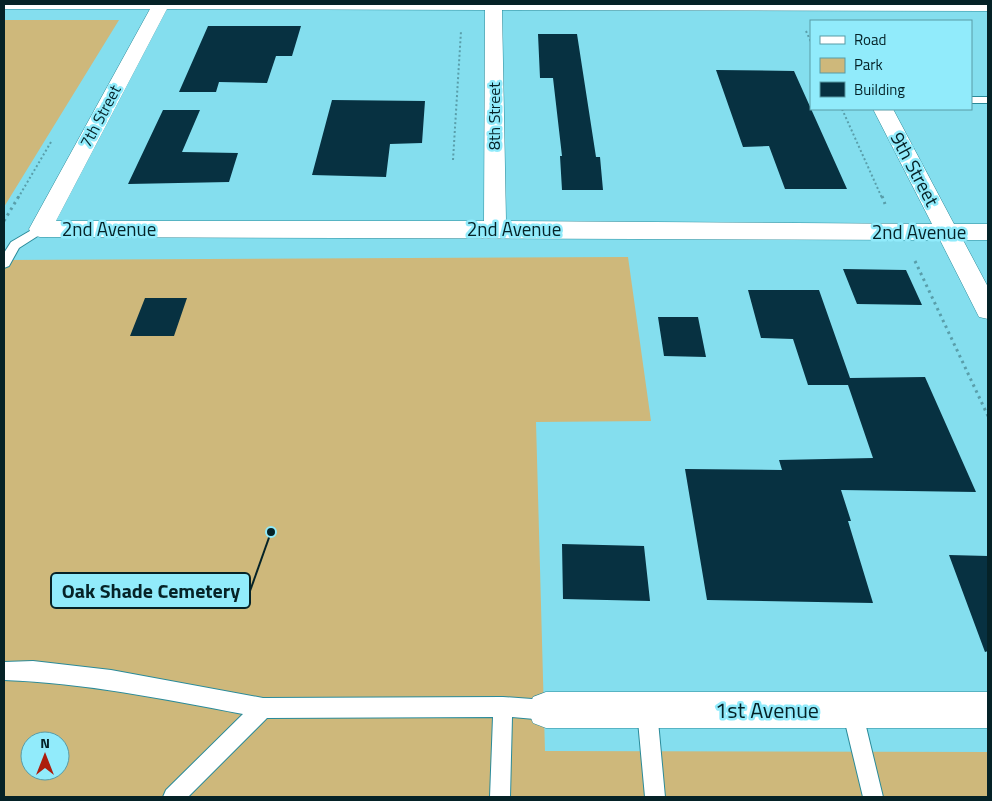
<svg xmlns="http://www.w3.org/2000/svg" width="992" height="801" viewBox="0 0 992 801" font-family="'Titillium Web',sans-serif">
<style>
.green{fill:#ceb87b;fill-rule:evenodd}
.building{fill:#073141}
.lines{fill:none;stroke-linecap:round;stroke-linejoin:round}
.service-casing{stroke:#2a8a99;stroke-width:2}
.minor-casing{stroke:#2a8a99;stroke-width:1}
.path-far1{stroke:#599eaa;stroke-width:2;stroke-dasharray:2 2.5;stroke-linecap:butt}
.path{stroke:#599eaa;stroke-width:3;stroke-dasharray:2.5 4;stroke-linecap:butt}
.service{fill:#fff;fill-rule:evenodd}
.minor{fill:#fff;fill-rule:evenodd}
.labels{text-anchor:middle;stroke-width:5;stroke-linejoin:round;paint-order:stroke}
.far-street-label{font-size:16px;fill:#052227;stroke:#91ebfb}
.street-label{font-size:19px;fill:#052227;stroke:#91ebfb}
.near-street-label{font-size:22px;fill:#052227;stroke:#91ebfb}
.leader{fill:none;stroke:#052227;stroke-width:2}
.callout-dot{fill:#052227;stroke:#91ebfb;stroke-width:2}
.callout{fill:#91ebfb;stroke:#052227;stroke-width:2}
.callout-label{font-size:20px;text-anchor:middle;font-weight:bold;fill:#052227}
</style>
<rect width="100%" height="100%" fill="#84deee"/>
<path class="green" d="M 4,20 L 119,20 L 4,207 Z
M 628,257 L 651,421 L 536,422 L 545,751 L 988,752 L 988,797 L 4,797 L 4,260 ZM 30,741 L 60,741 L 60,771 L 30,771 Z"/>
<path class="building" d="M 208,26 L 301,26 L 292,56 L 276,56 L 267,83 L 219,82 L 216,92 L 179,92 Z
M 538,34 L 577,34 L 596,157 L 600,157 L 603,190 L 562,190 L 560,156 L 562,156 L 553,78 L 540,78 Z
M 716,70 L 794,71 L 847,189 L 785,189 L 769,146 L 743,147 Z
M 332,100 L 425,101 L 422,143 L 390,144 L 386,177 L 312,175 Z
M 163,110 L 200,110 L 182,152 L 238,153 L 229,182 L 128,184 Z
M 843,269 L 906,270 L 922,305 L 857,304 Z
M 748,290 L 819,290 L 850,378 L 925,377 L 976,492 L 841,490 L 851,521 L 848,521 L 873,603 L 707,600 L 685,469 L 782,470 L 779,460 L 873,458 L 848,385 L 808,385 L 793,339 L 761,338 Z
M 145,298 L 187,298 L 174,336 L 130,336 Z
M 658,317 L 698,317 L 706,357 L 664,356 Z
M 562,544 L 644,546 L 650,601 L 563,599 Z
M 949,555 L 988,556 L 988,651 L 985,652 Z"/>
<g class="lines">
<g class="service-casing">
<path id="service" d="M 971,97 L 988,97 L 988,103 L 971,103 Z
M 40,225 L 44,226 L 46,229 L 44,232 L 19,248 L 9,266 L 4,268 L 4,253 L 11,242 Z
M 33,661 L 111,670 L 263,698 L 503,697 L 546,700 L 553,703 L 556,710 L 553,717 L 546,720 L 512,717 L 510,797 L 490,797 L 493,717 L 267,718 L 188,797 L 163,797 L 166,790 L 243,714 C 163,699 85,683 4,680 L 4,662 Z
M 647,700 L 654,703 L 657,710 L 665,797 L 645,797 L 637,710 L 640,703 Z
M 852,700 L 859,703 L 862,710 L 883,797 L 863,797 L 842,710 L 845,703 Z"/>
</g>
<g class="minor-casing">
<path id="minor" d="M 4,4 L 988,4 L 988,11 L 502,10 L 506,221 L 932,224 L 873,109 L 893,109 L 954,224 L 988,224 L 988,240 L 963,240 L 988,287 L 988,319 L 979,317 L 940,240 L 40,237 L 32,235 L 29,229 L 150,9 L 4,9 ZM 167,9 L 485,10 L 484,221 L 56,221 Z
M 546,692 L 988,692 L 988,728 L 546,728 L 533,723 L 528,710 L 533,697 Z"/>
</g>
<path class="path-far1" d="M 806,31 L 811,42
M 842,109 L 882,198
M 453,160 L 461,31
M 18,198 L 51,142"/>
<path class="path" d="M 882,196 L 885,204
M 4,221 L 19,196
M 915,261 L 988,416"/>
<use href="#service" class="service"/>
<use href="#minor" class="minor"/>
</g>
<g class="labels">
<g class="far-street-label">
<text transform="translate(100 116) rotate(-62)" y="6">7th Street</text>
<text transform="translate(494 116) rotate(-90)" y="6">8th Street</text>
</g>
<g class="street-label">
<text transform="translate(915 169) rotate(62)" y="7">9th Street</text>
<text x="109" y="236">2nd Avenue</text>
<text x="514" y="236">2nd Avenue</text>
<text x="919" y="239">2nd Avenue</text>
</g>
<g class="near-street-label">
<text x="767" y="718">1st Avenue</text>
</g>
</g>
<path class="leader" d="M271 532L250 591"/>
<circle class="callout-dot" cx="271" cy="532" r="5"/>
<rect class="callout" x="51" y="573" width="199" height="35" rx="5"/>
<g class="callout-label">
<text x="151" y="598">Oak Shade Cemetery</text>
</g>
<rect width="992" height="801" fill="none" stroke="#052227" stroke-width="10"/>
<rect x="810" y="20" width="162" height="90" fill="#91ebfb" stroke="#599ba6"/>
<rect x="820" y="36" width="25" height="8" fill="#ffffff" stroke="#599ba6"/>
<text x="854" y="45" font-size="15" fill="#052227">Road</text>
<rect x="820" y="58" width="25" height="15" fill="#ceb87b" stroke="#599ba6"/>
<text x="854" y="70" font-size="15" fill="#052227">Park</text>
<rect x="820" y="82" width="25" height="15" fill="#073141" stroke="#599ba6"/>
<text x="854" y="95" font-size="15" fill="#052227">Building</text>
<g transform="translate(45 756)"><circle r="24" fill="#91ebfb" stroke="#599ba6"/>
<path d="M0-4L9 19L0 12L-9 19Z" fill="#ac1d0d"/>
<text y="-8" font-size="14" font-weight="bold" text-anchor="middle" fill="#052227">N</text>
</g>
</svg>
